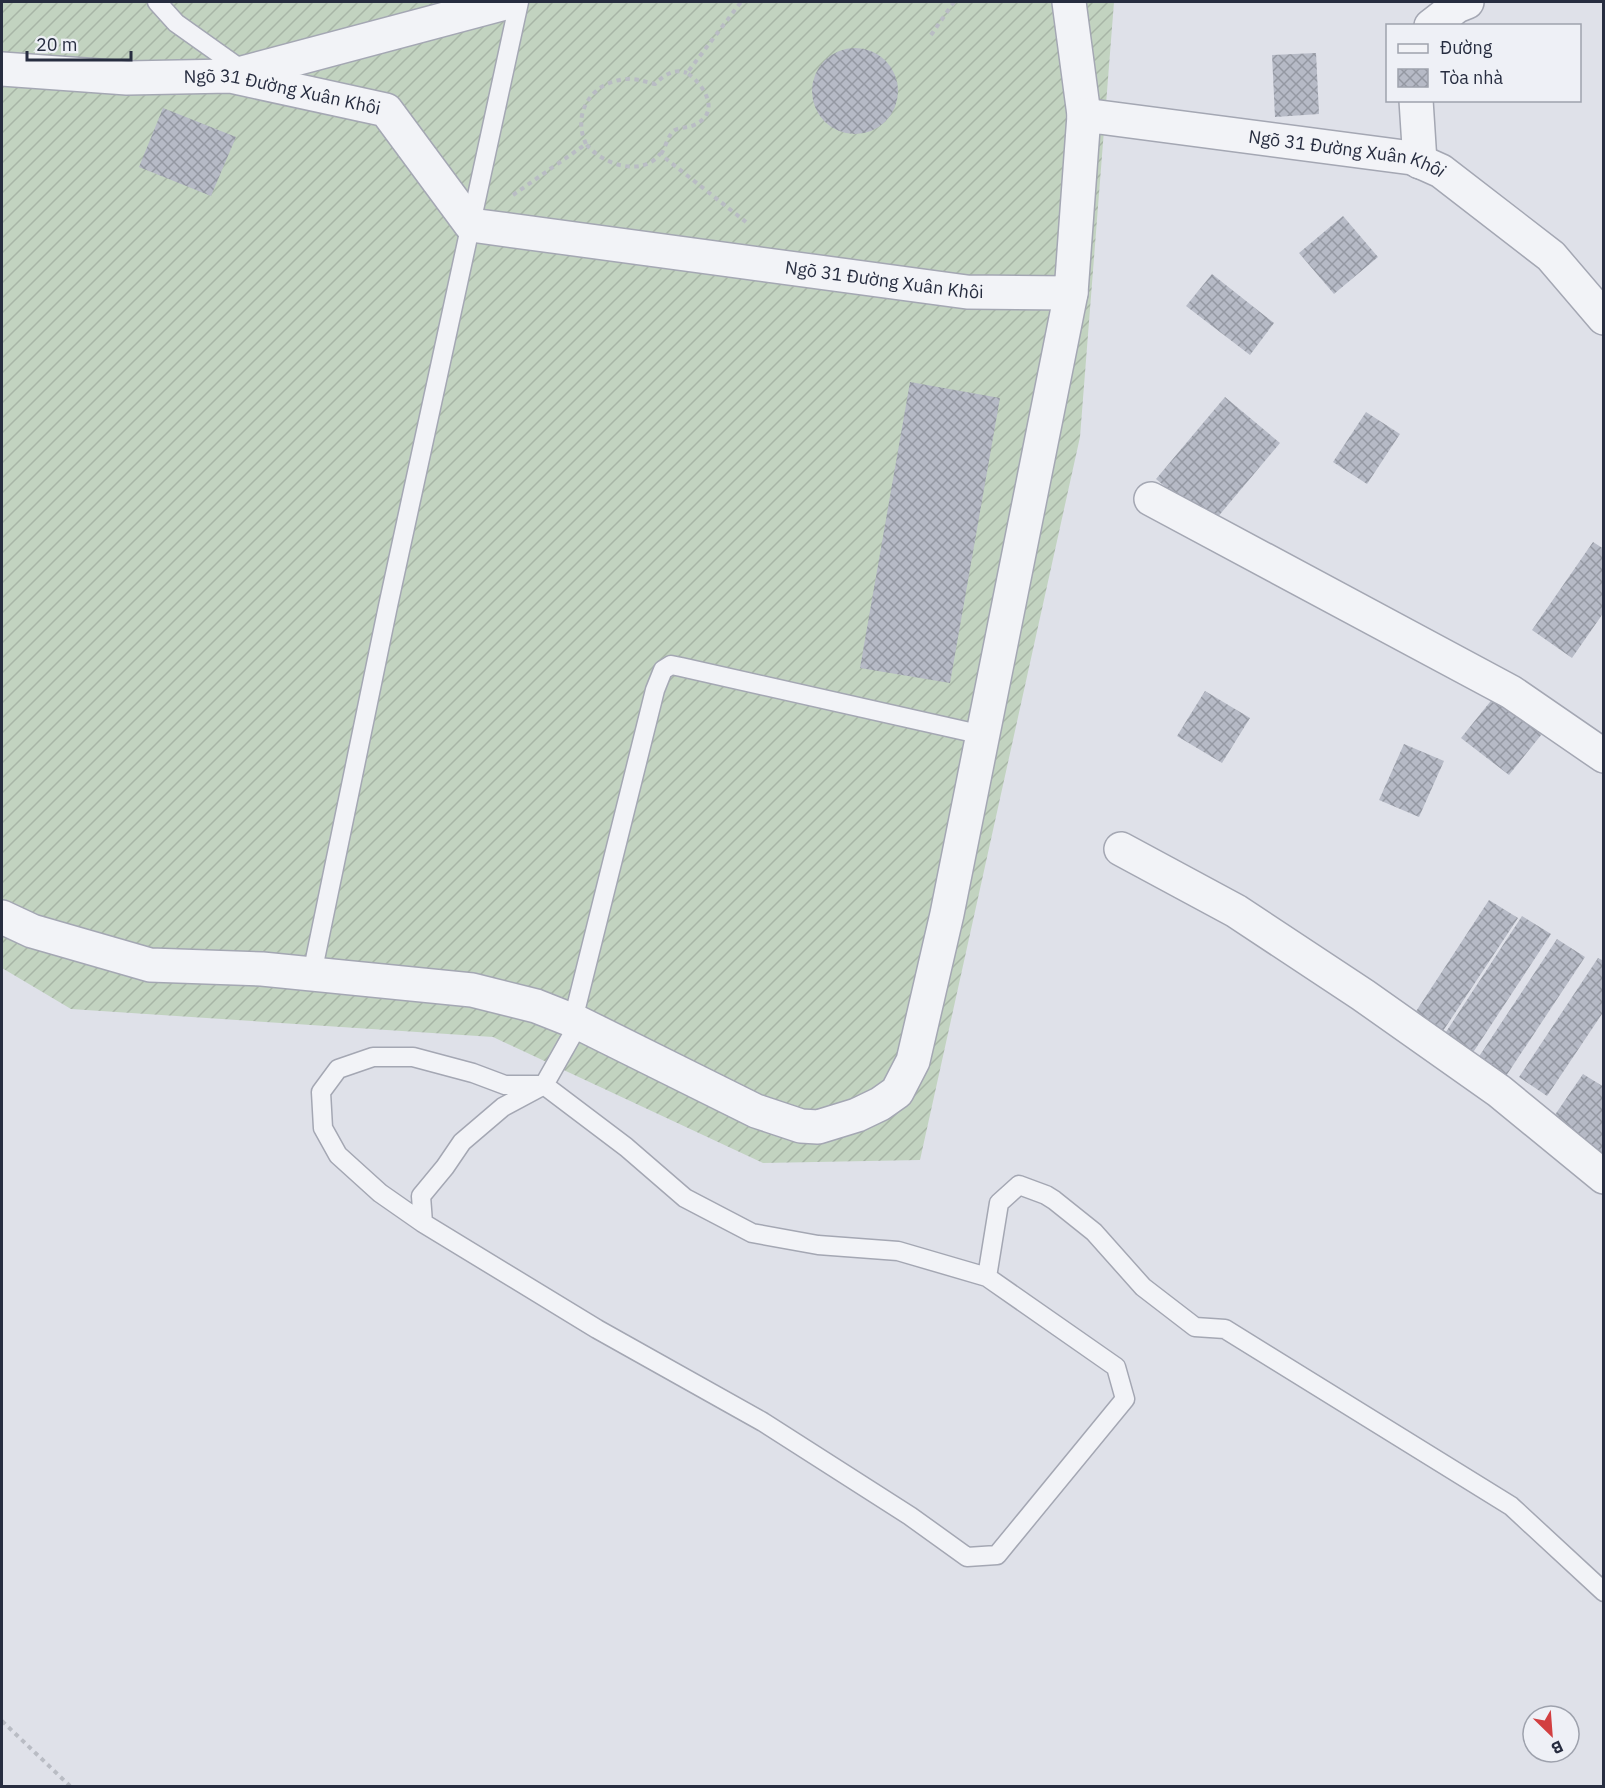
<svg xmlns="http://www.w3.org/2000/svg" width="1605" height="1788" viewBox="0 0 1605 1788" font-family="'IBM Plex Sans',sans-serif">
<style>
.garden{fill:url(#garden-furrows)}
.building{fill:url(#building-cross-hatch)}
.lines{fill:none;stroke-linecap:round;stroke-linejoin:round}
.service-casing{stroke:#a4a7b3;stroke-width:21}
.minor-casing{stroke:#a4a7b3;stroke-width:36}
.path{stroke:#b9bcc4;stroke-width:4;stroke-dasharray:4.5 4.5;stroke-linecap:butt}
.service{stroke:#f2f3f7;stroke-width:18}
.minor{stroke:#f2f3f7;stroke-width:33}
.labels{text-anchor:middle;stroke-width:4.5;stroke-linejoin:round;paint-order:stroke}
.street-label{font-size:18px;fill:#272d40;stroke:#eef0f6}
</style>
<defs>
<pattern id="garden-furrows" width="10" height="10" patternUnits="userSpaceOnUse" patternTransform="scale(1.5)"><rect width="10" height="10" fill="#c2d3c0"/><path d="M-1 1l2-2M0 10L10 0M9 11l2-2" fill="none" stroke="#a7b5a6"/></pattern>
<pattern id="building-cross-hatch" width="8" height="8" patternUnits="userSpaceOnUse" patternTransform="scale(1.5)"><rect width="8" height="8" fill="#b6bac6"/><path d="M0 0l8 8M0 8l8-8" fill="none" stroke="#9498a2"/></pattern>
</defs>
<rect width="100%" height="100%" fill="#dfe1e9"/>
<path class="garden" d="M 2,2 L 1114,2 L 1080,437 L 920,1160 L 763,1163 L 493,1037 L 71,1009 L 2,968 Z"/>
<path class="building" d="M812 91a43 43 0 1 1 86 0a43 43 0 1 1-86 0Z
M 1316,53 L 1319,114 L 1275,117 L 1272,55 Z
M 163,108 L 236,137 L 211,196 L 139,167 Z
M 1343,216 L 1378,257 L 1334,294 L 1299,253 Z
M 1212,274 L 1274,323 L 1250,355 L 1186,306 Z
M 910,382 L 1000,398 L 950,683 L 860,668 Z
M 1225,397 L 1280,443 L 1211,525 L 1156,479 Z
M 1366,412 L 1400,434 L 1367,484 L 1333,462 Z
M 1593,542 L 1604,549 L 1604,612 L 1572,658 L 1532,630 Z
M 1205,691 L 1250,718 L 1222,763 L 1177,736 Z
M 1498,692 L 1546,729 L 1509,775 L 1461,738 Z
M 1404,744 L 1444,761 L 1419,817 L 1379,800 Z
M 1489,900 L 1518,918 L 1439,1037 L 1411,1019 Z
M 1522,916 L 1551,934 L 1472,1054 L 1444,1035 Z
M 1557,939 L 1585,957 L 1506,1076 L 1478,1058 Z
M 1598,958 L 1604,961 L 1604,1011 L 1547,1096 L 1519,1077 Z
M 1583,1074 L 1604,1087 L 1604,1164 L 1548,1125 Z"/>
<g class="lines">
<g class="service-casing">
<path id="service" d="M 157,2 L 176,23 L 245,72
M 312,974 L 388,606 L 519,2
M 573,1020 L 655,690 L 663,670 L 671,665 L 681,667 L 983,735
M 423,1223 L 380,1193 L 338,1155 L 323,1128 L 321,1092 L 338,1069 L 373,1057 L 413,1057 L 473,1073 L 505,1085 L 544,1085 L 626,1147 L 685,1198 L 752,1233 L 818,1245 L 898,1251 L 987,1277 L 1116,1367 L 1125,1399 L 997,1555 L 967,1557 L 910,1516 L 763,1422 L 597,1329 L 423,1223 L 421,1196 L 445,1167 L 462,1142 L 503,1107 L 544,1085 L 579,1023
M 987,1277 L 999,1203 L 1019,1185 L 1046,1195 L 1054,1200 L 1094,1232 L 1143,1287 L 1195,1327 L 1225,1329 L 1511,1506 L 1604,1592"/>
</g>
<g class="minor-casing">
<g id="minor">
<path d="M 1069,2 L 1084,115"/>
<path d="M 1431,26 L 1457,6 L 1467,2"/>
<path id="s1" d="M 2,69 L 127,78 L 230,76 L 386,110 L 471,225 L 967,292 L 1071,293 L 1084,115 L 1412,158 L 1441,171 L 1551,256 L 1604,318"/>
<path d="M 235,75 L 509,2"/>
<path d="M 1416,100 L 1420,162"/>
<path d="M 1151,499 L 1511,692 L 1604,756"/>
<path d="M 1121,849 L 1236,911 L 1363,995 L 1499,1091 L 1604,1177"/>
<path d="M 2,917 L 32,931 L 150,965 L 262,969 L 472,990 L 536,1006 L 579,1023 L 756,1111 L 801,1126 L 818,1127 L 857,1115 L 880,1104 L 897,1092 L 913,1061 L 947,914 L 1071,293"/>
</g>
</g>
<path class="path" d="M 931,35 L 954,2
M 586,144 C 571,112 593,81 627,79 C 636,78 645,82 655,84 C 664,75 674,68 687,73
M 661,154 C 666,147 668,134 675,130 C 681,127 688,128 694,125 C 722,113 704,84 687,73 L 741,2
M 513,195 L 586,144 C 602,164 641,178 660,154 L 746,222
M 2,1721 L 70,1786"/>
<use href="#service" class="service"/>
<use href="#minor" class="minor"/>
</g>
<g class="labels">
<g class="street-label">
<text dy="6" stroke="none"><textPath href="#s1" startOffset="282">Ngõ 31 Đường Xuân Khôi</textPath></text>
<text dy="6" stroke="none"><textPath href="#s1" startOffset="1580">Ngõ 31 Đường Xuân Khôi</textPath></text>
<text dy="6" stroke="none"><textPath href="#s1" startOffset="948">Ngõ 31 Đường Xuân Khôi</textPath></text>
</g>
</g>
<rect width="1605" height="1788" fill="none" stroke="#272d40" stroke-width="6"/>
<rect x="1386" y="24" width="195" height="78" fill="#eef0f6" stroke="#9ea2ad" stroke-width="1.5"/>
<rect x="1398" y="44" width="30" height="9" fill="#f2f3f7" stroke="#9ea2ad" stroke-width="1.5"/>
<text x="1440" y="54" font-size="18" fill="#272d40">Đường</text>
<rect x="1398" y="69" width="30" height="18" fill="url(#building-cross-hatch)" stroke="#9ea2ad" stroke-width="1.5"/>
<text x="1440" y="84" font-size="18" fill="#272d40">Tòa nhà</text>
<g transform="translate(1551 1734) rotate(155)"><circle r="28" fill="#eef0f6" stroke="#9ea2ad" stroke-width="1.5"/>
<path d="M0-4.5L10 22L0 15L-10 22Z" fill="#d23f41"/>
<text y="-9" font-size="16" font-weight="bold" text-anchor="middle" fill="#272d40">B</text>
</g>
<path d="M27 51v9h104v-9" fill="none" stroke="#272d40" stroke-width="3"/>
<text x="36" y="51" font-size="18" fill="#272d40" stroke="#eef0f6" stroke-width="4.5" paint-order="stroke">20 m</text>
</svg>
